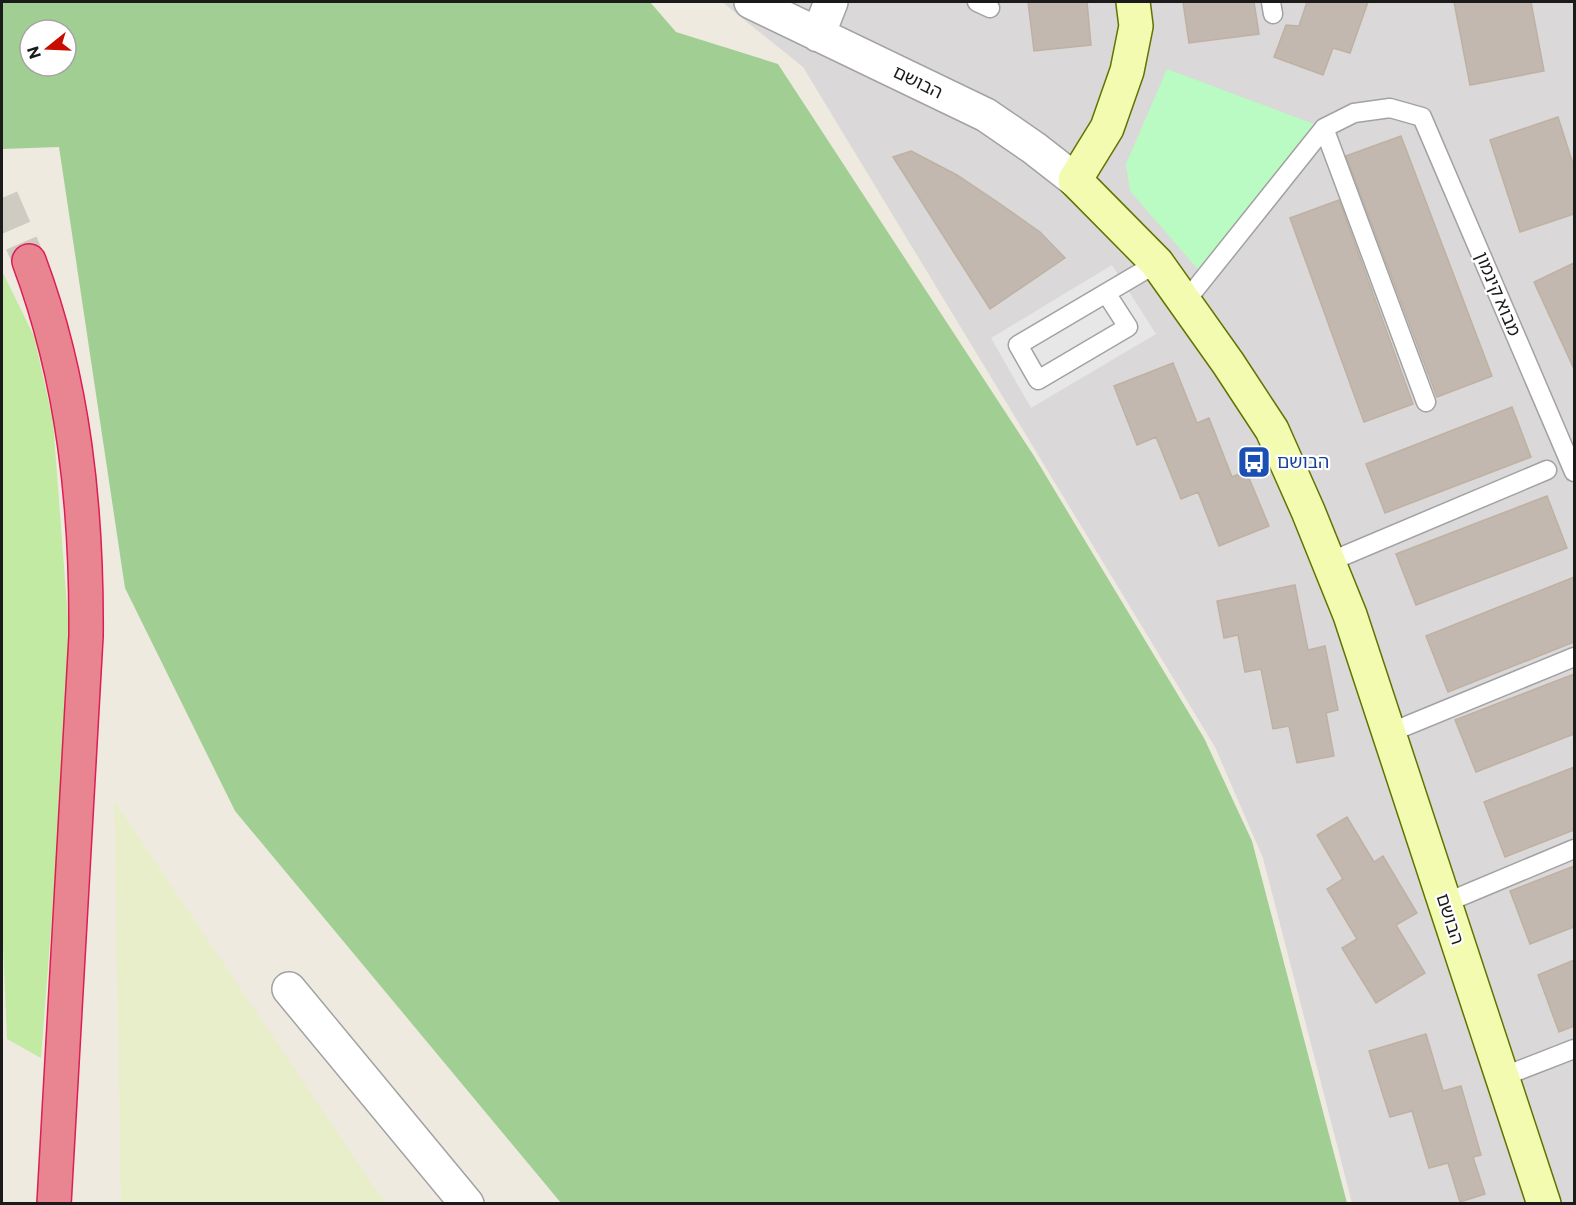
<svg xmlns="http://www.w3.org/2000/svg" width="1576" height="1205" viewBox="0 0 1576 1205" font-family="Commissioner,'Noto Sans Hebrew',sans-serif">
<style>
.residential{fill:#dad8d8}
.farmland{fill:#e9eeca}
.grass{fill:#c2eaa3}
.forest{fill:#a1cf93;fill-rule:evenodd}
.park{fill:#bafbc3}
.parking{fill:#e7e7e7}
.building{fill:#c2b8b0;stroke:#bfb1a2;stroke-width:1.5}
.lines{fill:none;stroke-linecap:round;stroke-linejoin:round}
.highway-tunnel{stroke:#cecbc2;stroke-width:33;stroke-dasharray:33 16;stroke-linecap:butt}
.lane-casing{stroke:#a2a2a2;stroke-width:21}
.street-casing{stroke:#a2a2a2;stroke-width:36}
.secondary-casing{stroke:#607401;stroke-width:36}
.highway-casing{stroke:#db1e53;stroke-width:36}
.lane{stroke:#fff;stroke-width:18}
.street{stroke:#fff;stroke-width:33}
.secondary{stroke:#f3fbb1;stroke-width:33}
.highway{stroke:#e98491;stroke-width:33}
.labels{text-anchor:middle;stroke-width:4.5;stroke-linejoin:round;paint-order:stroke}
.street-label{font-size:18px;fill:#1b1b1b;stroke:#fff}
.transit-label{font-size:18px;fill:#164399;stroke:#fff;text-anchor:start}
</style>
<rect width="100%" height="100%" fill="#eeeae0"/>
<path class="residential" d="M 722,2 L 1574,2 L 1574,1203 L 1352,1203 L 1263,858 L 1215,747 L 803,67 Z"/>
<path class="farmland" d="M 114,800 L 374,1187 L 387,1203 L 121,1203 Z"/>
<path class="grass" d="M 2,271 L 34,336 L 53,421 L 68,620 L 67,722 L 41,1058 L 7,1039 L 2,922 Z"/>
<path class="forest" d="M 2,2 L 650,2 L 676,32 L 778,64 L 1034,456 L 1204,738 L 1252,841 L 1347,1203 L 561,1203 L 235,811 L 125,588 L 59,147 L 2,149 ZM 30,30 L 66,30 L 66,66 L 30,66 Z"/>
<path class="park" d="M 1167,69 L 1314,124 L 1248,209 L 1202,274 L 1130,191 L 1126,164 Z"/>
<path class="parking" d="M 1112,265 L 1156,334 L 1031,408 L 991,338 Z"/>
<path class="building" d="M 1028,2 L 1087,2 L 1091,45 L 1034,51 Z
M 1183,2 L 1254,2 L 1259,34 L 1189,43 Z
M 1307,2 L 1368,2 L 1350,53 L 1333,48 L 1323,75 L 1274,57 L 1286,25 L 1299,26 Z
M 1454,2 L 1531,2 L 1544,71 L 1470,85 Z
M 1558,117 L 1574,167 L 1574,214 L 1520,232 L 1490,140 Z
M 1401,136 L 1492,376 L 1437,397 L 1346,156 Z
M 911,151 L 957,175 L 996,201 L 1040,232 L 1065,258 L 990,309 L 893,157 Z
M 1339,200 L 1413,404 L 1364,422 L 1290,218 Z
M 1574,263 L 1574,369 L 1534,282 Z
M 1173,363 L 1197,423 L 1209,418 L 1232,477 L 1246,471 L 1269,526 L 1219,546 L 1198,492 L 1181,499 L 1156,437 L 1137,445 L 1114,386 Z
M 1512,407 L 1531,457 L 1385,513 L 1366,464 Z
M 1547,496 L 1567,548 L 1416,605 L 1396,554 Z
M 1574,577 L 1574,642 L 1448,692 L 1426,636 Z
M 1295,585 L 1308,650 L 1325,646 L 1338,710 L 1326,713 L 1334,756 L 1297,763 L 1289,726 L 1273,729 L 1261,669 L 1245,672 L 1238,635 L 1224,638 L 1217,601 Z
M 1574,674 L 1574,734 L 1476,772 L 1455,720 Z
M 1574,767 L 1574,830 L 1505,857 L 1484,802 Z
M 1347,817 L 1374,862 L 1383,856 L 1417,913 L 1396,925 L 1425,973 L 1376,1003 L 1342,948 L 1357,939 L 1327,889 L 1343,879 L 1317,835 Z
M 1574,866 L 1574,927 L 1530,944 L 1510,891 Z
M 1574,960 L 1574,1026 L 1559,1032 L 1538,975 Z
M 1426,1034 L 1443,1091 L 1461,1086 L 1481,1155 L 1473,1157 L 1485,1194 L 1460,1202 L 1448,1163 L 1429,1168 L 1412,1111 L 1390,1117 L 1369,1051 Z"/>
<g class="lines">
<path class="highway-tunnel" d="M 2,198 L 29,261"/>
<g class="lane-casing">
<path id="lane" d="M 977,2 L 990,8
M 1271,2 L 1273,14
M 1324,128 L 1426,402
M 1106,293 L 1128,327 L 1038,380 L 1018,345 L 1157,263
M 1185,302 L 1324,128 L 1354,113 L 1390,108 L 1422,117 L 1574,472
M 1329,562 L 1547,470
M 1389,733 L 1574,657
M 1445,903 L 1574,849
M 1502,1077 L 1574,1049"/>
</g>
<g class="street-casing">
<path id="street" d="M 751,2 L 986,115 L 1034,148 L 1075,180
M 818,35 L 831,2
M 289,989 L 467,1204"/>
</g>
<g class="secondary-casing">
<path id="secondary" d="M 1133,2 L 1136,26 L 1127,71 L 1107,128 L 1075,180 L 1157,263 L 1228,363 L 1272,430 L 1308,511 L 1350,615 L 1544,1204"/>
</g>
<g class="highway-casing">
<path id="highway" d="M 29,261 C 74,381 87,508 86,636 L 54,1204"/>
</g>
<use href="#lane" class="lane"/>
<use href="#street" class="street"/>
<use href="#secondary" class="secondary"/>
<use href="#highway" class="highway"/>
</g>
<defs>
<g id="bus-square" transform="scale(1.725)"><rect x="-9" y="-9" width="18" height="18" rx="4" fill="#1a4fb4" stroke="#fff"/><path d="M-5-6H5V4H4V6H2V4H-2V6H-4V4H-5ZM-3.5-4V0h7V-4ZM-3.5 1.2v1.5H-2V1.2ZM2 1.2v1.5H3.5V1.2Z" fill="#fff"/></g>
</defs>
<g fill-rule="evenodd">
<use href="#bus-square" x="1254" y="462"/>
</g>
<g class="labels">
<g class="street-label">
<text transform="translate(918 82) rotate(26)" y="6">הבושם</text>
<text transform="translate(1498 294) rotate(67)" y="6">מבוא קינמון</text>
<text transform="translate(1450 919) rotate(72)" y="6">הבושם</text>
</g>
<g class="transit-label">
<text x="1277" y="468">הבושם</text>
</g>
</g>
<rect width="1576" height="1205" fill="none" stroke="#1b1b1b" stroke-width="6"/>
<g transform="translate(48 48) rotate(252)"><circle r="28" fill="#ffffff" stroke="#a4a4a4" stroke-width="1.5"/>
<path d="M0-4.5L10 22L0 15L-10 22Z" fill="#c70d00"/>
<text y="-9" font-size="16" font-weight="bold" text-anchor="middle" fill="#1b1b1b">N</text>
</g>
</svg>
